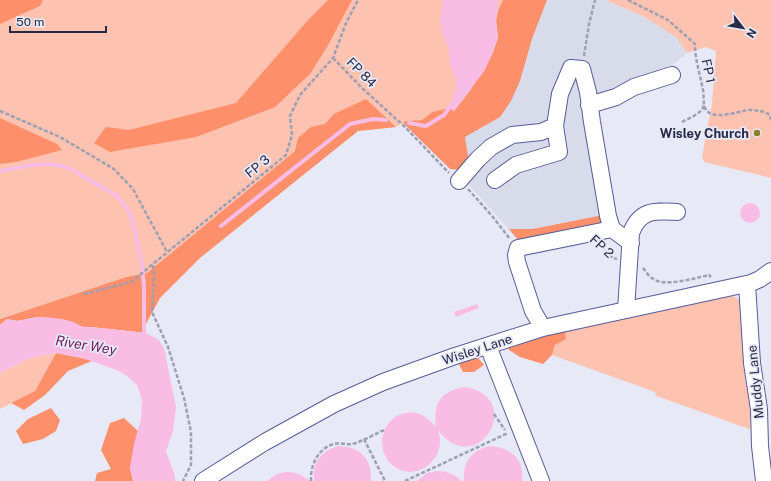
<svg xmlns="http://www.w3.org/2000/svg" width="771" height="481" viewBox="0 0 771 481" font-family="'Public Sans',sans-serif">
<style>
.built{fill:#d8dbea}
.green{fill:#fdc3b0}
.forest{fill:#fd8f6a}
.water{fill:#f9bde5}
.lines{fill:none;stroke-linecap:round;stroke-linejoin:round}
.stream{stroke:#f9bde5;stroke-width:4}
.minor-casing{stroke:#575b98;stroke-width:18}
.path{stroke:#9d9fb2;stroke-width:2.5;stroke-dasharray:4 2;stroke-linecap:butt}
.minor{stroke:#fff;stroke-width:16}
.poi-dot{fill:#8e7e25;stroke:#e7e9f7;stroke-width:1.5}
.labels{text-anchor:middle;stroke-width:3.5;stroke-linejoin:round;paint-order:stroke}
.street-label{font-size:13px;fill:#272a44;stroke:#e7e9f7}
.poi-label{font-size:13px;font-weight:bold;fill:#272a44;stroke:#e7e9f7;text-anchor:end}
.water-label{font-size:14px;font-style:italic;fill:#6e1a5b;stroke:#e7e9f7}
</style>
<rect width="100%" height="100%" fill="#e7e9f7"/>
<path class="built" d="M 547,0 L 605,0 L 643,16 L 676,37 L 687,53 L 674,64 L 593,96 L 579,100 L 605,222 L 519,241 L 467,183 L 469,162 L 465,137 L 500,117 L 520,81 L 532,39 Z"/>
<path class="green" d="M 0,0 L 503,0 L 498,11 L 496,21 L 498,37 L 454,111 L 432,112 L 422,120 L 406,121 L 396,127 L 358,131 L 319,162 L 295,151 L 147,273 L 126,277 L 0,319 Z
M 605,0 L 771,0 L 771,178 L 704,162 L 702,157 L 712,103 L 716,51 L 706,47 L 687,53 L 676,37 L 643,16 Z
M 725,296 L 733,296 L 741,301 L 755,431 L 656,396 L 655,392 L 552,355 L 555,345 L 565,330 Z
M 56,353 L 35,391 L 0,409 L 0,373 L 27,359 Z"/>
<path class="forest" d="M 0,0 L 43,0 L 40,6 L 0,24 Z
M 328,0 L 352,0 L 327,47 L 310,74 L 275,107 L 196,137 L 110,152 L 94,143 L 106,127 L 129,130 L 236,103 L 309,19 Z
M 503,0 L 547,0 L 532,39 L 520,81 L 511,101 L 500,117 L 465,137 L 469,162 L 461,170 L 450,169 L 403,123 L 406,121 L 422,120 L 432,112 L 450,108 L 454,111 L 471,89 L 493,52 L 498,37 L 496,21 L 498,11 Z
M 366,99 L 396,127 L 358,131 L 200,258 L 160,298 L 146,324 L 146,333 L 91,327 L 82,327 L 72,322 L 38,317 L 17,321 L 7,319 L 0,325 L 0,319 L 126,277 L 147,273 L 295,151 L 298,138 L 311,127 L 325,124 L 334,114 Z
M 0,118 L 57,144 L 62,150 L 16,162 L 0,164 Z
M 603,215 L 605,222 L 519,241 L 509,229 L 533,229 Z
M 565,330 L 566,339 L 555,345 L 552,355 L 543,364 L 520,357 L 509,350 L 507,344 Z
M 56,353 L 82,358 L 92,361 L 68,371 L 45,395 L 24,410 L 11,403 L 35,391 Z
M 475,354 L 484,365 L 474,372 L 463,372 L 457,361 Z
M 51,408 L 60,420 L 56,431 L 43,439 L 23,444 L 16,431 L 28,419 Z
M 124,418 L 138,431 L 130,468 L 133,481 L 95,481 L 97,473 L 111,469 L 101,450 L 110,423 Z"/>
<path class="water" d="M 443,0 L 498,0 L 496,21 L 498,37 L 493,52 L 485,70 L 454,111 L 450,108 L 456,85 L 455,78 L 450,63 L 449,50 L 442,31 L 440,21 Z
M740 213a10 10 0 1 1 20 0a10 10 0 1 1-20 0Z
M 477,304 L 479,308 L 456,317 L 454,312 Z
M 38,317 C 49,317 59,318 70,321 C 80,324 79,328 91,327 L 146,333 L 158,339 L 164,348 L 176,407 L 173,431 L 166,451 L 175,476 L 175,481 L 133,481 L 130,468 L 134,444 L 141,419 L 142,400 L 137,385 L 128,377 L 119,371 L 83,358 L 56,353 L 27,359 L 0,373 L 0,325 L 7,319 L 17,321 Z
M 466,387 C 528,400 475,481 438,430 C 438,433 440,436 440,439 C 441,456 428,471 411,472 C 403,472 394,468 389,462 C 370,438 393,403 422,415 C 428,418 432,423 436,427 C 433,403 441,390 466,387 Z
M 337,446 C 360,446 372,458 371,481 L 314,481 C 312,462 320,453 337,446 Z
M 489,446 C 510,447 525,458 522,481 L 464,481 C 463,461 471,451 489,446 Z
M 436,471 C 447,471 454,474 462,481 L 417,481 L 427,473 Z
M 286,472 C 296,472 302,475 310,481 L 267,481 L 277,474 Z"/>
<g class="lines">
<path class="stream" d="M 409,123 L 426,126 L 444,115 L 453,103
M 0,171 L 32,165 L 51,164 L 69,168 L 117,196 L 127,208 L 133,222 L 142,266 L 144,287 L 144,338
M 221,226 L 350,124 L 373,119 L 386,120"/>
<g class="minor-casing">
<path id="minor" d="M 589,105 L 616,97 L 634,87 L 672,75
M 495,180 L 516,165 L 559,152 L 555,126
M 459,181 L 478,159 L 491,147 L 512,135 L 541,132 L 555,126 L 560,94 L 571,68 L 582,69 L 588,92 L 592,122 L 608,216 L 612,229 L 631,243
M 747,284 L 752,363 L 759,409 L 760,446 L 764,481
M 626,310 L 631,233 C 640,209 655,211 677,212
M 543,328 L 533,311 L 517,262 L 516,255 L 518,248 L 612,229
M 488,346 L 541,481
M 203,481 L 265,442 L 334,404 L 383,382 L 455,356 L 543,328 L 751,283 L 760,279 L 771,271"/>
</g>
<path class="path" d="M 628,0 L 668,20 L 695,44 C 695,60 700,74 703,90 C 704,96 703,103 705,108 C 711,122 738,111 749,110 C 757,110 763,111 770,115 L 771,120
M 584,56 L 589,24 L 595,0
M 333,58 L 362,88 L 405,127 L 449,173
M 0,111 L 60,137 L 114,169 L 133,189 L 167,252
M 682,122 C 689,118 702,114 704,105
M 468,189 L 493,217 L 510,239
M 603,245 C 605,252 609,257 617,259
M 153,265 L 154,277 L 152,312 L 168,347 L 184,398 L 191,432 L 191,465 L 183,481
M 643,268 C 646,271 648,276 652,278 C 663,288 695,278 709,275 L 711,277
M 84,294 L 131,282 L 286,155 L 292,135 L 290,116 L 300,95 L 333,58 L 346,23 L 358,0
M 494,414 L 505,430
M 364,439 L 385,481
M 311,481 C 310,466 318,448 334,444 C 340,442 346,445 352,444 C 359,443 377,433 384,430
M 405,481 L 508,433"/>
<use href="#minor" class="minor"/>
</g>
<circle class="poi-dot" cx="757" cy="133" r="4"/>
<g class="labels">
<g class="street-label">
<text transform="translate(709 71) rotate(78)" y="5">FP 1</text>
<text transform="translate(362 72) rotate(45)" y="5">FP 84</text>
<text transform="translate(257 166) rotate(-40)" y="5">FP 3</text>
<text transform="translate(602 246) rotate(42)" y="5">FP 2</text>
<text transform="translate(477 349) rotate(-18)" y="5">Wisley Lane</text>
<text transform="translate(755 382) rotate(-96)" y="5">Muddy Lane</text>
</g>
<g class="poi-label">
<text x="749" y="138">Wisley Church</text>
</g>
<g class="water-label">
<text transform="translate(86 345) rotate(9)" y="5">River Wey</text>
</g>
</g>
<g transform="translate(743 28) rotate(121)" stroke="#e7e9f7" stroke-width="3" paint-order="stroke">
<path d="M0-3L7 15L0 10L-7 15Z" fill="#272a44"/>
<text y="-6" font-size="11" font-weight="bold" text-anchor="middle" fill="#272a44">N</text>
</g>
<path d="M10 26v6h96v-6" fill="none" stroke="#272a44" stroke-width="2"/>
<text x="16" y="26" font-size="12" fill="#272a44" stroke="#e7e9f7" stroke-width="3" paint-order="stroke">50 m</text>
</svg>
